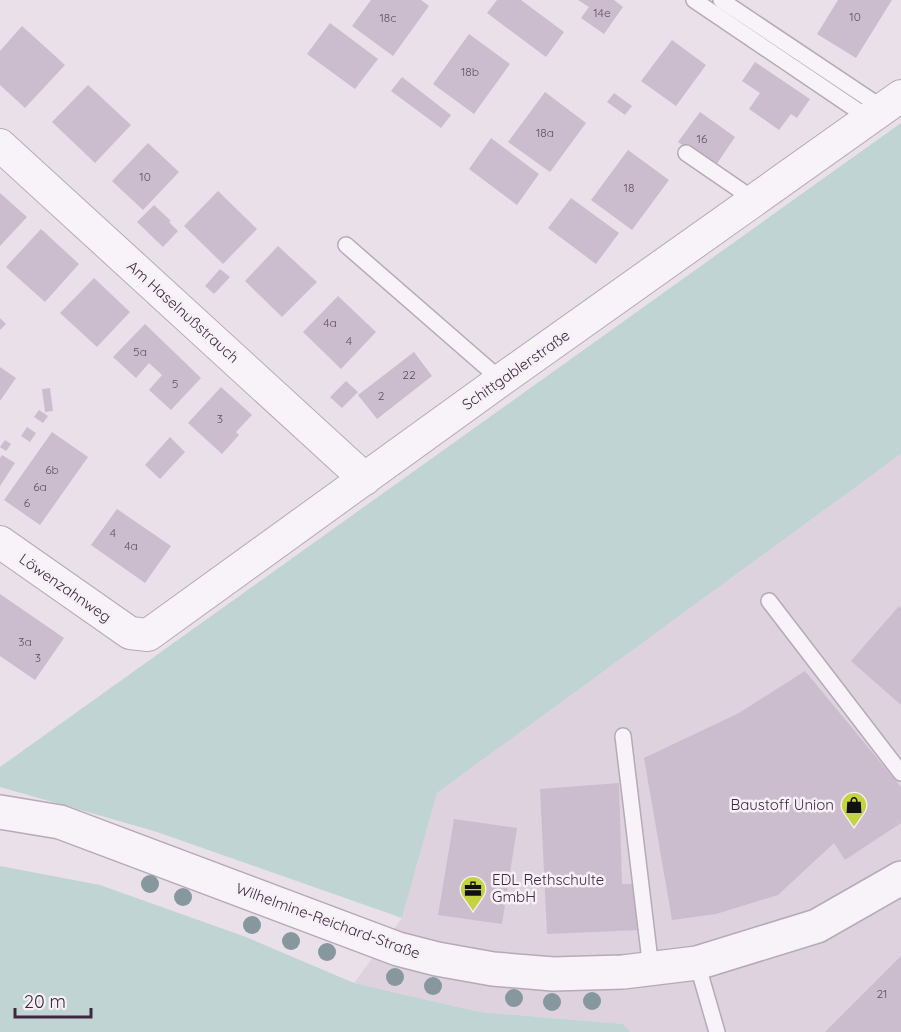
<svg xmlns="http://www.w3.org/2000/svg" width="901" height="1032" viewBox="0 0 901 1032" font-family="Quicksand,sans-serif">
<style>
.built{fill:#ded2df}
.green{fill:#c1d4d4}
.building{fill:#cbbdcd}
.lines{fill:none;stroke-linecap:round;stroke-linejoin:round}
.service-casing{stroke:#b6a9b8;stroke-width:18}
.minor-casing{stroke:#b6a9b8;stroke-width:34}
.tertiary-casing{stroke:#b6a9b8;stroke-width:36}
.service{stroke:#f8f3f8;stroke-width:15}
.minor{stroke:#f8f3f8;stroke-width:32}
.tertiary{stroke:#f8f3f8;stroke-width:33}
.tree{fill:#86979e}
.labels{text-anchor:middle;stroke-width:5;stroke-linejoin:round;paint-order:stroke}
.number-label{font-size:12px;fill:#634d65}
.street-label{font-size:15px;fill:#402842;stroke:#f6f0f7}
.poi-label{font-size:15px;fill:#402842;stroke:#f6f0f7;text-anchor:end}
</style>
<rect width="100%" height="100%" fill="#e9e0ea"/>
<path class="built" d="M 901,454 L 901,1032 L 631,1032 L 623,1024 L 480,1012 L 354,983 L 402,918 L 437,793 Z"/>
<path class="green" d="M 901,123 L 901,454 L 437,793 L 402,918 L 154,831 L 0,787 L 0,767 Z
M 0,866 L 100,885 L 246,937 L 354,983 L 480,1012 L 623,1024 L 631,1032 L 0,1032 Z"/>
<path class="building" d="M 371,0 L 421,0 L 429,6 L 393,56 L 352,26 Z
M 497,0 L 521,0 L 564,32 L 546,57 L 487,13 Z
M 578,0 L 614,0 L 623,7 L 604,34 L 581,18 L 589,7 Z
M 838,0 L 892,0 L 856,58 L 817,34 Z
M 330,23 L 378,59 L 355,89 L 307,54 Z
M 22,26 L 65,65 L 25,108 L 0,85 L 0,51 Z
M 469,34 L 510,64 L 474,114 L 433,84 Z
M 672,40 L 706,65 L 676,106 L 641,81 Z
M 755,62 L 810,99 L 797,118 L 791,114 L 779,130 L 749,109 L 760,93 L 742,81 Z
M 402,77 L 451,115 L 441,128 L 391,91 Z
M 88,85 L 131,125 L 95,163 L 52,122 Z
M 545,92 L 586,123 L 550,172 L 508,142 Z
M 614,93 L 632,106 L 625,115 L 607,102 Z
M 700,112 L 735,137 L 714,168 L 678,142 Z
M 491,138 L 539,174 L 517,205 L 469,169 Z
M 148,143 L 179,172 L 143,210 L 112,181 Z
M 628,150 L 669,180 L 632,230 L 591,200 Z
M 218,191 L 257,229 L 223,264 L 184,226 Z
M 0,193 L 27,217 L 0,246 Z
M 571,198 L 619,233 L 596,264 L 548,228 Z
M 154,205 L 171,221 L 169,222 L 178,231 L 163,247 L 137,222 Z
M 41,229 L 79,264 L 45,302 L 6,267 Z
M 278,246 L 317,282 L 282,317 L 245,281 Z
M 220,269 L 230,277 L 214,294 L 205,286 Z
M 94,278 L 130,312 L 97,347 L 60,313 Z
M 338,296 L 376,332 L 341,369 L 303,332 Z
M 0,318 L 6,324 L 0,330 Z
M 145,324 L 201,378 L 171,410 L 149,390 L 162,375 L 149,363 L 136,378 L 113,357 Z
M 414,352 L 432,376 L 377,419 L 358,395 Z
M 0,367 L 16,378 L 0,401 Z
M 346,381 L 358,392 L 342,408 L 330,397 Z
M 221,387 L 252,415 L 236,432 L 239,435 L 222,454 L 188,423 Z
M 50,388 L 53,411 L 45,412 L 42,389 Z
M 39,410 L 48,416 L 43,423 L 34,417 Z
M 27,427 L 36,433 L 30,442 L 21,436 Z
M 52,432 L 88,457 L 40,525 L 4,500 Z
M 170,437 L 185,452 L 160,479 L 145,465 Z
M 5,440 L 11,444 L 6,451 L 0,447 Z
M 2,455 L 15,463 L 0,486 L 0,458 Z
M 117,509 L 171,546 L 145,583 L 91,545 Z
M 0,594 L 64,638 L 35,680 L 0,656 Z
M 899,606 L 901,609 L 901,705 L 851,661 Z
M 805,671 L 901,787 L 901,823 L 845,860 L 834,843 L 778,895 L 716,914 L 672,920 L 644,758 L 739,713 Z
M 619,783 L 622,884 L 638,884 L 641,930 L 547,934 L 540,789 Z
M 454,819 L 517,828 L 502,924 L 438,915 Z
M 901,956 L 901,1032 L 825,1032 Z"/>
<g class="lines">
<g class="service-casing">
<path id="service" d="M 694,0 L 870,119
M 721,0 L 884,109
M 686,153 L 756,201
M 346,245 L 501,380
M 769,601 L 901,773
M 623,736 L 651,969
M 697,963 L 717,1032"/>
</g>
<g class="minor-casing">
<path id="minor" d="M 0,145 L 365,479
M 0,542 L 130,633 L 148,635 L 501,380 L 901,96"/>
</g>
<g class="tertiary-casing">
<path id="tertiary" d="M 0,812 L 60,822 L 398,949 L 437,959 L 493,969 L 553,974 L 623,972 L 697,963 L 817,926 L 901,878"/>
</g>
<use href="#service" class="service"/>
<use href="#minor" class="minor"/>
<use href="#tertiary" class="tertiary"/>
</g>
<g class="tree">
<circle cx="150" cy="884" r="9"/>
<circle cx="183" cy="897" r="9"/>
<circle cx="252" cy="925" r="9"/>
<circle cx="291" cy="941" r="9"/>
<circle cx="327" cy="952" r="9"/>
<circle cx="395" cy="977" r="9"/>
<circle cx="433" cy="986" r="9"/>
<circle cx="514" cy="998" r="9"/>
<circle cx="592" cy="1001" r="9"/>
<circle cx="552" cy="1002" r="9"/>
</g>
<defs>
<g id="shop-pin" transform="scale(1.35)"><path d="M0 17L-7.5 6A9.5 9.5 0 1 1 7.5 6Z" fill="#c3d440" stroke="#f6f0f7"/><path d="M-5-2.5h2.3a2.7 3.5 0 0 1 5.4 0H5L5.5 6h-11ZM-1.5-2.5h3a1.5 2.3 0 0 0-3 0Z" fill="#111"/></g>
<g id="office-pin" transform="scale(1.35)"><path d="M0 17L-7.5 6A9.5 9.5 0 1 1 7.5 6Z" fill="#c3d440" stroke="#f6f0f7"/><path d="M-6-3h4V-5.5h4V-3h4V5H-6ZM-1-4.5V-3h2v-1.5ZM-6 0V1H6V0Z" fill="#111"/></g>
</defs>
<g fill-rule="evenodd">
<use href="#shop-pin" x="854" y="805"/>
<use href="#office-pin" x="473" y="889"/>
</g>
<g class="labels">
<g class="number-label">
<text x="602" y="17">14e</text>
<text x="855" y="21">10</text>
<text x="388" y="22">18c</text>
<text x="470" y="76">18b</text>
<text x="545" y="137">18a</text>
<text x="702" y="143">16</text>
<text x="145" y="181">10</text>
<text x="629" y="192">18</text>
<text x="330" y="327">4a</text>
<text x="349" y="345">4</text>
<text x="140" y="356">5a</text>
<text x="409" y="379">22</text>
<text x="175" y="388">5</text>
<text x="381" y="400">2</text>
<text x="220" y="423">3</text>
<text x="52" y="474">6b</text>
<text x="40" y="491">6a</text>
<text x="27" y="507">6</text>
<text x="113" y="537">4</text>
<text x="131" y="550">4a</text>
<text x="25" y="646">3a</text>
<text x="38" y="662">3</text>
<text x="882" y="998">21</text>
</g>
<g class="street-label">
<text transform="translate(183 312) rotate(42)" y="5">Am Haselnußstrauch</text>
<text transform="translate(516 370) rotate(-35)" y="5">Schittgablerstraße</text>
<text transform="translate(65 588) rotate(35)" y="5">Löwenzahnweg</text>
<text transform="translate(328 921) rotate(20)" y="5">Wilhelmine-Reichard-Straße</text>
</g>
<g class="poi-label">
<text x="834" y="810">Baustoff Union</text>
<text x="492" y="885" text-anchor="start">EDL Rethschulte<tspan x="492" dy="17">GmbH</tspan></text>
</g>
</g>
<path d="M15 1008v9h76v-9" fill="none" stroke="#402842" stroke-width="3"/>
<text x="24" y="1008" font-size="18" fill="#402842" stroke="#f6f0f7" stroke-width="4.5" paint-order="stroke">20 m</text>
</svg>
